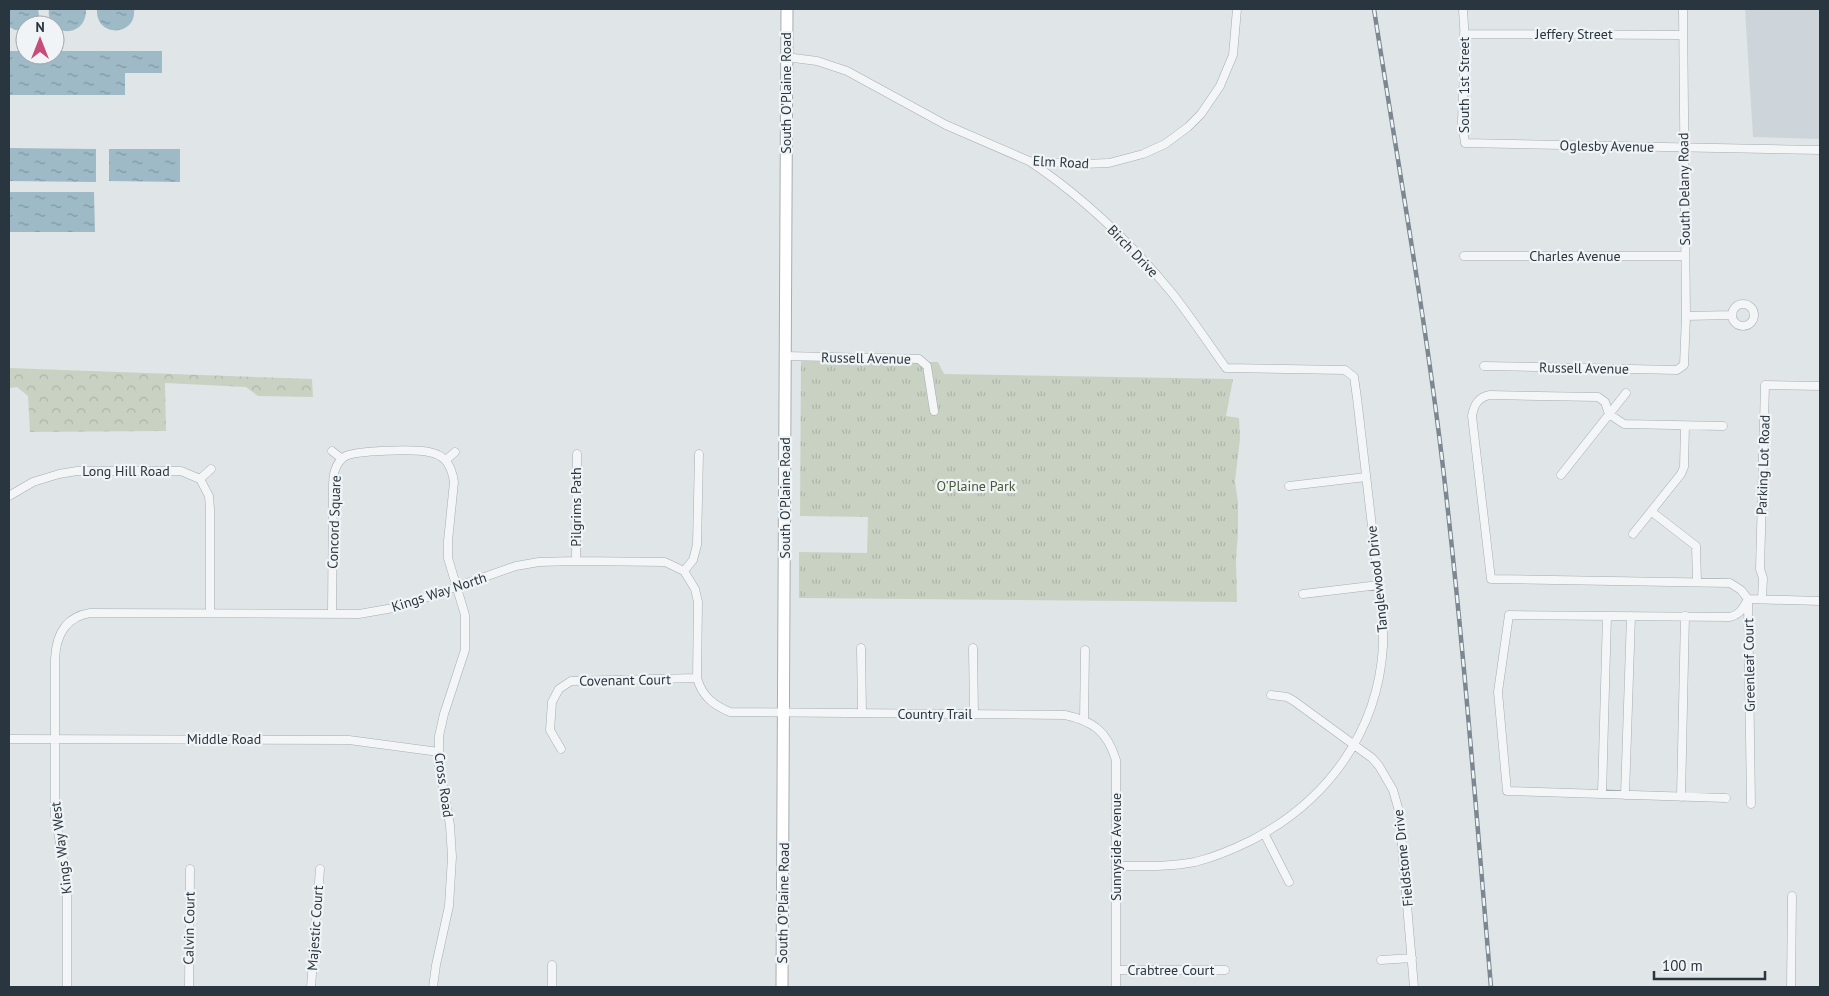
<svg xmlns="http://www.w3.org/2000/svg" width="1829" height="996" viewBox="0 0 1829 996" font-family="'PT Sans',sans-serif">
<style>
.built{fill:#ced5da}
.forest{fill:url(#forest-crowns)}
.park{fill:url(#park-tufts)}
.water{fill:url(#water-ripples)}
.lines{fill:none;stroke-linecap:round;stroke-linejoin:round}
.minor-casing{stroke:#a6adb2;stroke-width:9}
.secondary-casing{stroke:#a6adb2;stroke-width:13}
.minor{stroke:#f3f5f7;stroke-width:8}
.secondary{stroke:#fff;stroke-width:11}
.rail-casing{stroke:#7b8891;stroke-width:4.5}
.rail{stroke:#f0f4f6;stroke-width:2.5;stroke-dasharray:8;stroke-linecap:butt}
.labels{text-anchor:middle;stroke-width:4.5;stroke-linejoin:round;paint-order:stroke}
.street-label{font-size:14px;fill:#2a363f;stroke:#f0f4f6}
.park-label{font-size:14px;fill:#465a38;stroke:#f0f4f6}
</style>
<defs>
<pattern id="forest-crowns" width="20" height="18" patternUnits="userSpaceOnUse" patternTransform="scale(1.25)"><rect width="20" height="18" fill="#c9d2c2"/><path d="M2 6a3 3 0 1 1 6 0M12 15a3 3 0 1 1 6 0" fill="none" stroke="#adb5a8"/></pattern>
<pattern id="park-tufts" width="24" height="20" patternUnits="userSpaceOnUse" patternTransform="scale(1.25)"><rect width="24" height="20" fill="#c9d2c2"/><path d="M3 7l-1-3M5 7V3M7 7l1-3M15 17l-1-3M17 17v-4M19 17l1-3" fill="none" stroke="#adb5a8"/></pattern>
<pattern id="water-ripples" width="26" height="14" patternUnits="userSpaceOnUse" patternTransform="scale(1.25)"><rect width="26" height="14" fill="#9dbac6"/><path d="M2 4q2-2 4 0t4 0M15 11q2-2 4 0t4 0" fill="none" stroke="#8098a2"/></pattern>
</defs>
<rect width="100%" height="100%" fill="#e0e5e8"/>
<path class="built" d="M 1745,9 L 1820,9 L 1820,139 L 1753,137 Z"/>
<path class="forest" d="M 9,368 L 312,379 L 313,397 L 258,396 L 246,387 L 165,383 L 166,431 L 30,432 L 28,396 L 17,387 L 9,388 Z"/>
<path class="park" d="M 801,361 L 938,362 L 944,374 L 1233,379 L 1226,416 L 1239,418 L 1240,439 L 1235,481 L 1238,503 L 1238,533 L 1236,559 L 1237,602 L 799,598 L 799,552 L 867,553 L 868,517 L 800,516 Z"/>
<path class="water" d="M 9,9 L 38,9 L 39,15 L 34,25 L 25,25 L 25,30 L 15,30 L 9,27 Z
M 49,9 L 86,9 C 87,40 45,37 49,9 Z
M 97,9 L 134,9 C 137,37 95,38 97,9 Z
M 9,51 L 25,51 L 25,55 L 55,55 L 55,51 L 162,51 L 162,73 L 125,73 L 125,95 L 9,95 Z
M 9,148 L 96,149 L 96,182 L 9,181 Z
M 109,149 L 180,149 L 180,182 L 109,181 Z
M 9,192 L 94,192 L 95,232 L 9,232 Z"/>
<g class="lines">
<g class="minor-casing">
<path id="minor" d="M 1463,9 L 1465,43 L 1462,122 L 1465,143 L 1820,150
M 1464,34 L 1683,35
M 786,57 L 817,61 L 847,71 L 946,125 L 1029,161 L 1083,164 L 1109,163 L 1143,154 L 1165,144 L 1188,127 L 1201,114 L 1220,86 L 1233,55 L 1237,9
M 1029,161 C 1083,197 1131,243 1172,293 C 1191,317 1208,343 1226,368 L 1345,370 L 1354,377 L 1357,398 C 1363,449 1369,500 1375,552 C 1378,583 1384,614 1383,646 C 1378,732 1327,801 1252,840 C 1234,849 1215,857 1195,862 C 1169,867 1143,866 1116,866
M 1464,256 L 1685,256
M1732 315a11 11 0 1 1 22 0a11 11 0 1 1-22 0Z
M 1686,316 L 1732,315
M 785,356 L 919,359 L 927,366 L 934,411
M 1484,366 L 1677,370 L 1684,365 L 1686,316 L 1683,9
M 1723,426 L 1624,424 L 1609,414 L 1605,402 L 1598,397 L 1490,395 C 1478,397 1474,405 1472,416 L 1491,579 L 1730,583 L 1741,590 L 1748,599
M 332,451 L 342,459
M 446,460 L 455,452
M 1561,475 L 1626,393
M 200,479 L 211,469
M 1289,486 L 1366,477
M 9,496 L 33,482 L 59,474 L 77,471 L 181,471 L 200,479 L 209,496 L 210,509 L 210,613
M 1652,512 L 1696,546 L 1697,582
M 1633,534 L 1681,474 L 1684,467 L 1685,426
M 576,561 L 577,454
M 684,571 L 693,560 L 697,545 L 699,454
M 1303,594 L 1379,585
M 1748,599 L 1820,601
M 1762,599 L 1763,578 L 1760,569 L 1765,385 L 1820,386
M 1748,601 L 1751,804
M 332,614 L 333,488 C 333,476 334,465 344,457 C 354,450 416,449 429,452 C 434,453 442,456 446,461 C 450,466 453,475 454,482 L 448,541 L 448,558 L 465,615 L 465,650 L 444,714 L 439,736 L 439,765 L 450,825 L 452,857 L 449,906 L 436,965 L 433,987
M 861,648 L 862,713
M 973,648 L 974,714
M 1271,695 L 1287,697 L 1294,701 L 1372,758 L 1379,766 L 1393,790 L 1399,811 L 1414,987
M 1084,720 L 1085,650
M 9,739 L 349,740 L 439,752
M 561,749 L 550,730 L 552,702 L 559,689 L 571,681 L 697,678
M 1602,794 L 1607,616
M 1625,795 L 1631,616
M 1681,797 L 1685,616
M 1726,798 L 1507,791 L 1498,692 L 1509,615 L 1730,617 C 1741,614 1743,608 1748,599
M 1264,833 L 1289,882
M 1381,960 L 1412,958
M 1116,970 L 1225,970
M 67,987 L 67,881 L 55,816 L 55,659 C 56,636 65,617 90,613 L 359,614 L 399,607 L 516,566 L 539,562 L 576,561 L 665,562 L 684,571 L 695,589 L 698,602 L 697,678 C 702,696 713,705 730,712 L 1065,715 C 1093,721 1107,731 1116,760 L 1116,987
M 189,987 L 190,869
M 311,987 L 320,869
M 552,987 L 552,965
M 1791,987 L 1792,896"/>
</g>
<g class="secondary-casing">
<path id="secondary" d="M 782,987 L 787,9"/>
</g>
<use href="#minor" class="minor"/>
<use href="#secondary" class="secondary"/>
<g class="rail-casing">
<path id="rail" d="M 1374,9 C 1397,159 1424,309 1442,459 C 1463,635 1476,811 1491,987"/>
</g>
<use href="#rail" class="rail"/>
</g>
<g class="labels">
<g class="street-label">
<text x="1574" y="39">Jeffery Street</text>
<text transform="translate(1464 85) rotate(-90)" y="5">South 1st Street</text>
<text transform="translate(786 93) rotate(-90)" y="5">South O'Plaine Road</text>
<text transform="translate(1607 146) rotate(1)" y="5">Oglesby Avenue</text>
<text transform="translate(1061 162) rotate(3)" y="5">Elm Road</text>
<text transform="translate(1684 189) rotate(-91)" y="5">South Delany Road</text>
<text transform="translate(1133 251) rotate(46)" y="5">Birch Drive</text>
<text x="1575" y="261">Charles Avenue</text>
<text transform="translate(866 358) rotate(1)" y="5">Russell Avenue</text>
<text transform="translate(1584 368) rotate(1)" y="5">Russell Avenue</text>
<text transform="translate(1763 465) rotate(-88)" y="5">Parking Lot Road</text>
<text x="126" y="476">Long Hill Road</text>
<text transform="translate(785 498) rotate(-90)" y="5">South O'Plaine Road</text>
<text transform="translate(576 507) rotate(-90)" y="5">Pilgrims Path</text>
<text transform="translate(334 522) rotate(-88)" y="5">Concord Square</text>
<text transform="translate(1377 579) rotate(-96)" y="5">Tanglewood Drive</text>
<text transform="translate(439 592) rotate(-18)" y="5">Kings Way North</text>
<text transform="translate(1749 665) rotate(-91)" y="5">Greenleaf Court</text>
<text transform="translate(625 680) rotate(-1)" y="5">Covenant Court</text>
<text x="935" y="719">Country Trail</text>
<text x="224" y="744">Middle Road</text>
<text transform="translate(444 785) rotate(82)" y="5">Cross Road</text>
<text transform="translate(1116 847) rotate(-90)" y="5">Sunnyside Avenue</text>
<text transform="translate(61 848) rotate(-97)" y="5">Kings Way West</text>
<text transform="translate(1403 858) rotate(-96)" y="5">Fieldstone Drive</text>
<text transform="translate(783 903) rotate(-89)" y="5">South O'Plaine Road</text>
<text transform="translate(189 928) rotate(-89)" y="5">Calvin Court</text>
<text transform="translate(315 928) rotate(-86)" y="5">Majestic Court</text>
<text x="1171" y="975">Crabtree Court</text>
</g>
<g class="park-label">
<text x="976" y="491">O'Plaine Park</text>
</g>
</g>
<rect width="1829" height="996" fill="none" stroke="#2a363f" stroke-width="20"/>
<g transform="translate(40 40)"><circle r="24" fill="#f0f4f6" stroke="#a1a8ad"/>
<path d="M0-4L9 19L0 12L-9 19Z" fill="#c64d79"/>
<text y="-8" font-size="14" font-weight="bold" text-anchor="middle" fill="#2a363f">N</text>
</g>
<path d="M1654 971v8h111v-8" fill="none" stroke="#2a363f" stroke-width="2.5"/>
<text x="1662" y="971" font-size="15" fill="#2a363f" stroke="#f0f4f6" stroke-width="4" paint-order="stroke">100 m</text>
</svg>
